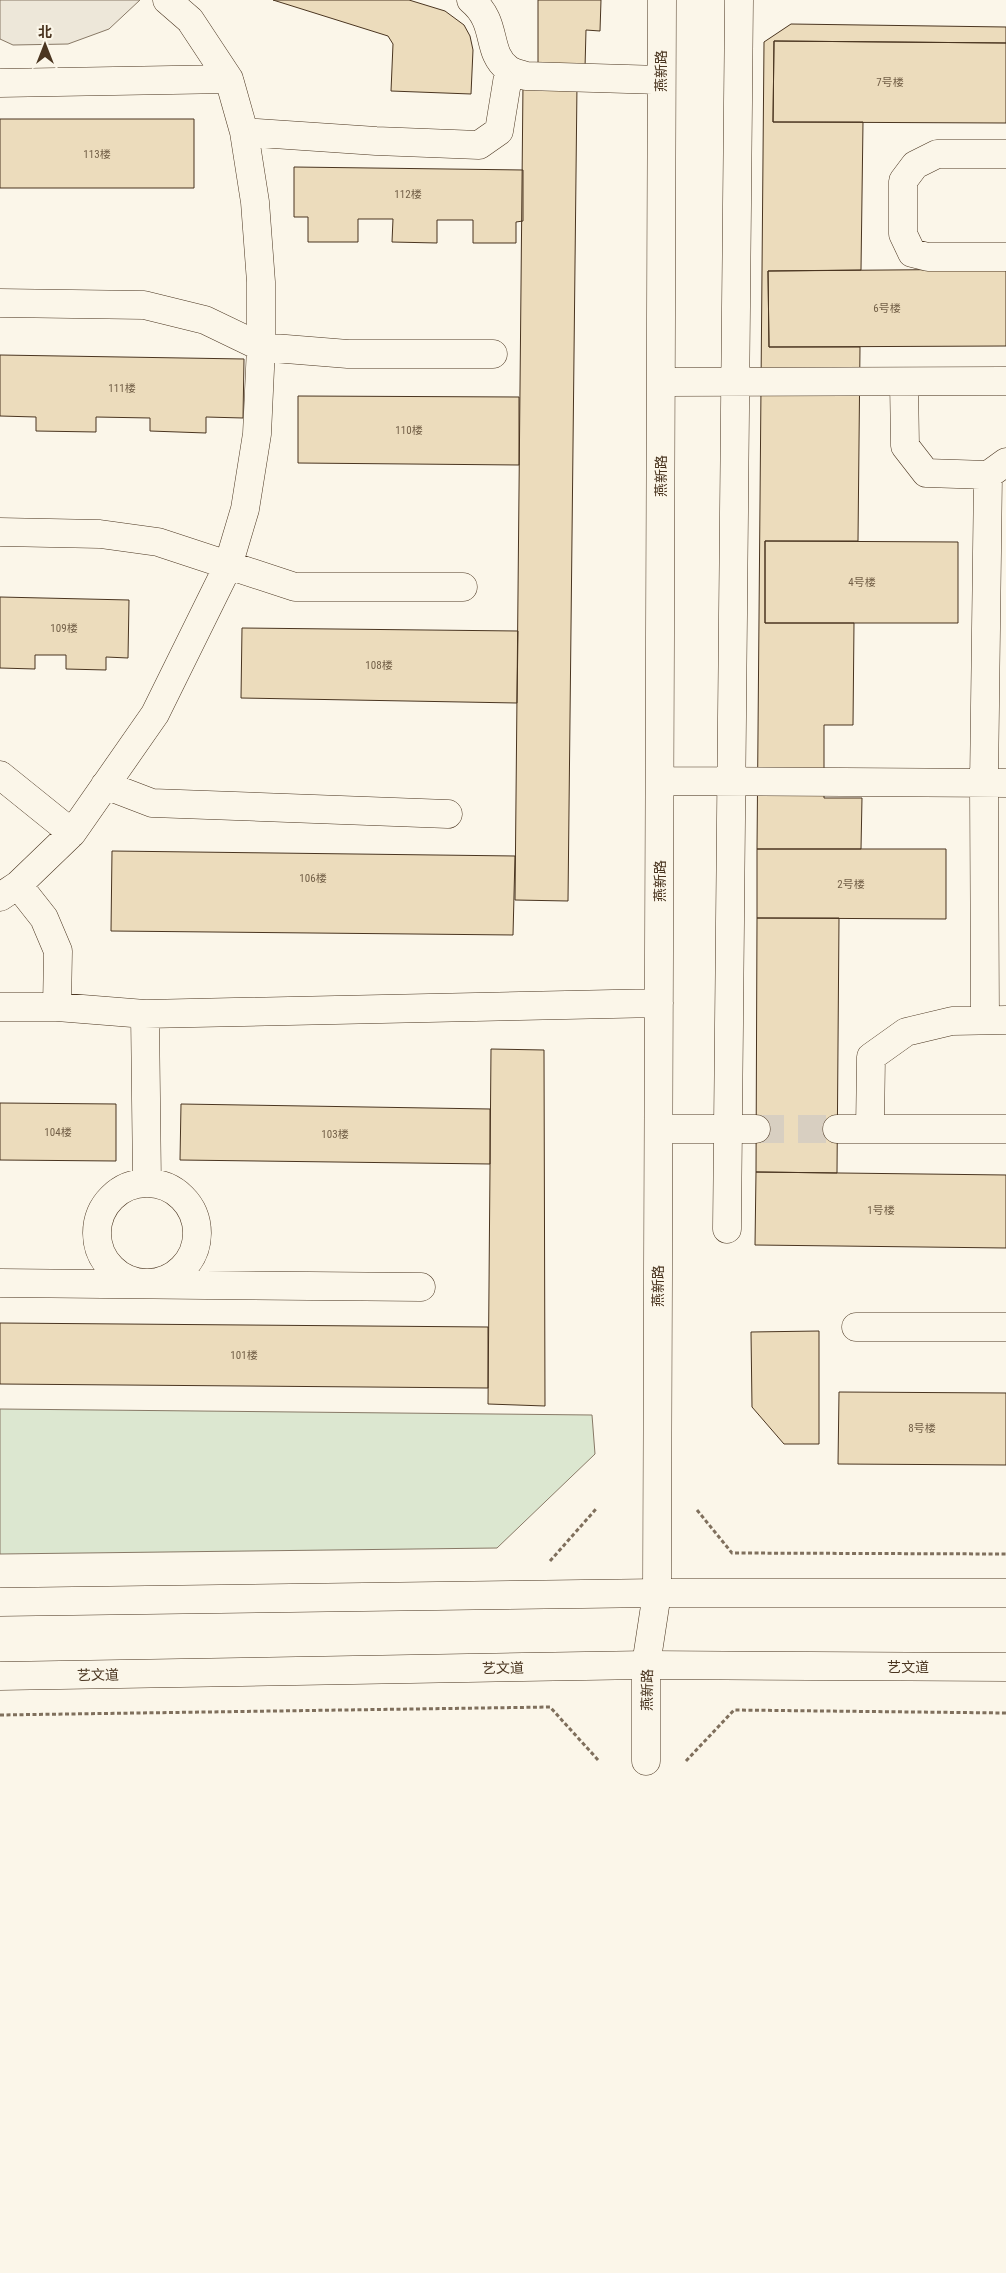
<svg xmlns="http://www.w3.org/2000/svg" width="1006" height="2273" viewBox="0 0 1006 2273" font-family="'Roboto Condensed','Noto Sans SC',sans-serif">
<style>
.green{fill:#dce7d0;stroke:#887966}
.parking{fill:#ede7d9;stroke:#887966}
.building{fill:#ecdcbc;stroke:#4a3520}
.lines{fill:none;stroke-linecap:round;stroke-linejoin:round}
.minor-tunnel{stroke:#d8cfc1;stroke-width:28;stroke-dasharray:28 14;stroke-linecap:butt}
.minor-casing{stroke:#4a3520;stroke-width:29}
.major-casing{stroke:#4a3520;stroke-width:29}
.path{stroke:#7f6f5c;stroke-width:3;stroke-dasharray:4 2.5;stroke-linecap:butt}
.minor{stroke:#fbf6e9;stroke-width:28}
.major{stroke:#fbf6e9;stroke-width:28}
.labels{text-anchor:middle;stroke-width:4;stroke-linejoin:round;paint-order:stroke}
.number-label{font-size:11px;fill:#725f47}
.street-label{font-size:14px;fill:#4a3520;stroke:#fbf6e9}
</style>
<rect width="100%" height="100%" fill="#fbf6e9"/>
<path class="green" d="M 0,1409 L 592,1415 L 595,1454 L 497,1548 L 0,1554 Z"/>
<path class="parking" d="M 0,0 L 140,0 L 109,29 L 68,44 L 13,45 L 0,39 Z"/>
<path class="building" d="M 273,0 L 409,0 L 445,11 L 464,25 L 470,36 L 473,50 L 471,94 L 391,91 L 393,44 L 388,36 Z
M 538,0 L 601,0 L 600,31 L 586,30 L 585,68 L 538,66 Z
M 791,24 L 1006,27 L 1006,43 L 774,41 L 773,122 L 863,122 L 861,270 L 768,271 L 769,347 L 860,347 L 858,541 L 765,541 L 765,623 L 854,623 L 853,725 L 824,725 L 824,798 L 862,798 L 861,849 L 757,849 L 764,42 Z
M 774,41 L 1006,43 L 1006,123 L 773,122 Z
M 523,83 L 577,84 L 568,901 L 515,900 Z
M 0,119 L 194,119 L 194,188 L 0,188 Z
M 294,167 L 523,170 L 523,221 L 516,222 L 516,243 L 473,243 L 473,220 L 437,220 L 437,243 L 392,242 L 393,219 L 358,219 L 358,242 L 308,242 L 308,217 L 294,217 Z
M 1006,269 L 1006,346 L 769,347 L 768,271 Z
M 0,355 L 244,359 L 243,418 L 206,417 L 206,433 L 150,431 L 150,418 L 96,417 L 96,432 L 36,431 L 36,417 L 0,416 Z
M 298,396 L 519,397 L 519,465 L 298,463 Z
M 765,541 L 958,542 L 958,623 L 765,623 Z
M 0,597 L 129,600 L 128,658 L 106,657 L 106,670 L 66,669 L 66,655 L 35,655 L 35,669 L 0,668 Z
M 242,628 L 518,631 L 517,703 L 241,698 Z
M 757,849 L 946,849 L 946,919 L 757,918 Z
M 112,851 L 515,856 L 513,935 L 111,931 Z
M 757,918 L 839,918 L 837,1173 L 756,1172 Z
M 491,1049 L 544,1050 L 545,1406 L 488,1404 Z
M 0,1103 L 116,1104 L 116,1161 L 0,1160 Z
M 181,1104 L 490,1109 L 490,1164 L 180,1160 Z
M 756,1172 L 1006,1175 L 1006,1248 L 755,1245 Z
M 0,1323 L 488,1327 L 488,1388 L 0,1384 Z
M 819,1331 L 819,1444 L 784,1444 L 752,1407 L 751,1332 Z
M 839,1392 L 1006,1393 L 1006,1465 L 838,1464 Z"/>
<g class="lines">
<path class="minor-tunnel" d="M 756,1129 L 837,1129"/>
<g class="minor-casing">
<path id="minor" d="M 471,0 C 499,23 485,51 508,69 C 513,73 521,74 526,76 L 661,80
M 0,83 L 229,79
M 244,132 L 376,141 L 479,145 L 499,131 L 509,70
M 1006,154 L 937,154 L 915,165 L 903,181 L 903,234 L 912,253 L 928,257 L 1006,257
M 0,303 L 144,305 L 205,320 L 261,347 L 348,354 L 493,354
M 661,382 L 1006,381
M 904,382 L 905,446 L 926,473 L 988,475
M 0,532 L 100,534 L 158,542 L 295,587 L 463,587
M 0,775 L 72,833
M 660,781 L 1006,783
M 105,785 L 152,803 L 448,814
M 18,885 L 44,918 L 58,951 L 57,1007
M 0,897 L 18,885 L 72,833 L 155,714 L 228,566 L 245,509 L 257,434 L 261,347 L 261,282 L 255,202 L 244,132 L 229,79 L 190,20 L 167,0
M 0,1007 L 57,1007 L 145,1014 L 659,1003
M 145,1014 L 147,1182
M 985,1020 L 984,783 L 988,475 L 1006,462
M 659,1129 L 756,1129
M 837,1129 L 1006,1129
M 870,1129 L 871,1057 L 906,1032 L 952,1021 L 1006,1020
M97 1233a50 50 0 1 1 100 0a50 50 0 1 1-100 0Z
M 727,1229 L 739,0
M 0,1283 L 421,1287
M 856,1327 L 1006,1327
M 646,1761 L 646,1665 L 657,1593 L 662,0"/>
</g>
<g class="major-casing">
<path id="major" d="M 0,1602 L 657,1593 L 1006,1593
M 0,1676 L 646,1665 L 1006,1667"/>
</g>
<path class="path" d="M 697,1510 L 732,1553 L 1006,1554
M 550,1561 L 596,1509
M 0,1715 L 550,1707 L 599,1761
M 686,1761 L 734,1710 L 1006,1713"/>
<use href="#minor" class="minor"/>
<use href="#major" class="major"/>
</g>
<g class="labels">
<g class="number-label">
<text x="890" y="86">7号楼</text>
<text x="97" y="158">113楼</text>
<text x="408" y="198">112楼</text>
<text x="887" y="312">6号楼</text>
<text x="122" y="392">111楼</text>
<text x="409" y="434">110楼</text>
<text x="862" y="586">4号楼</text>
<text x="64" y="632">109楼</text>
<text x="379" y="669">108楼</text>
<text x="313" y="882">106楼</text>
<text x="851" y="888">2号楼</text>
<text x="58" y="1136">104楼</text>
<text x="335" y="1138">103楼</text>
<text x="881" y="1214">1号楼</text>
<text x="244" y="1359">101楼</text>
<text x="922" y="1432">8号楼</text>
</g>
<g class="street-label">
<text transform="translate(661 71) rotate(-90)" y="5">燕新路</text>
<text transform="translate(661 476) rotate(-90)" y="5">燕新路</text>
<text transform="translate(660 881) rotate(-90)" y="5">燕新路</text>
<text transform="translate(658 1286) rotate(-90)" y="5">燕新路</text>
<text x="908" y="1672">艺文道</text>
<text transform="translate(503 1668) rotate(-1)" y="5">艺文道</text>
<text transform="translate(98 1675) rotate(-1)" y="5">艺文道</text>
<text transform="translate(647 1690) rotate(-89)" y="5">燕新路</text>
</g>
</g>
<g transform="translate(45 45)" stroke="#fbf6e9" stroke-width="4" paint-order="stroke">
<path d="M0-4L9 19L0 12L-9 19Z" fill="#4a3520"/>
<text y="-8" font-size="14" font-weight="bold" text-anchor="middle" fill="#4a3520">北</text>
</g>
</svg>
